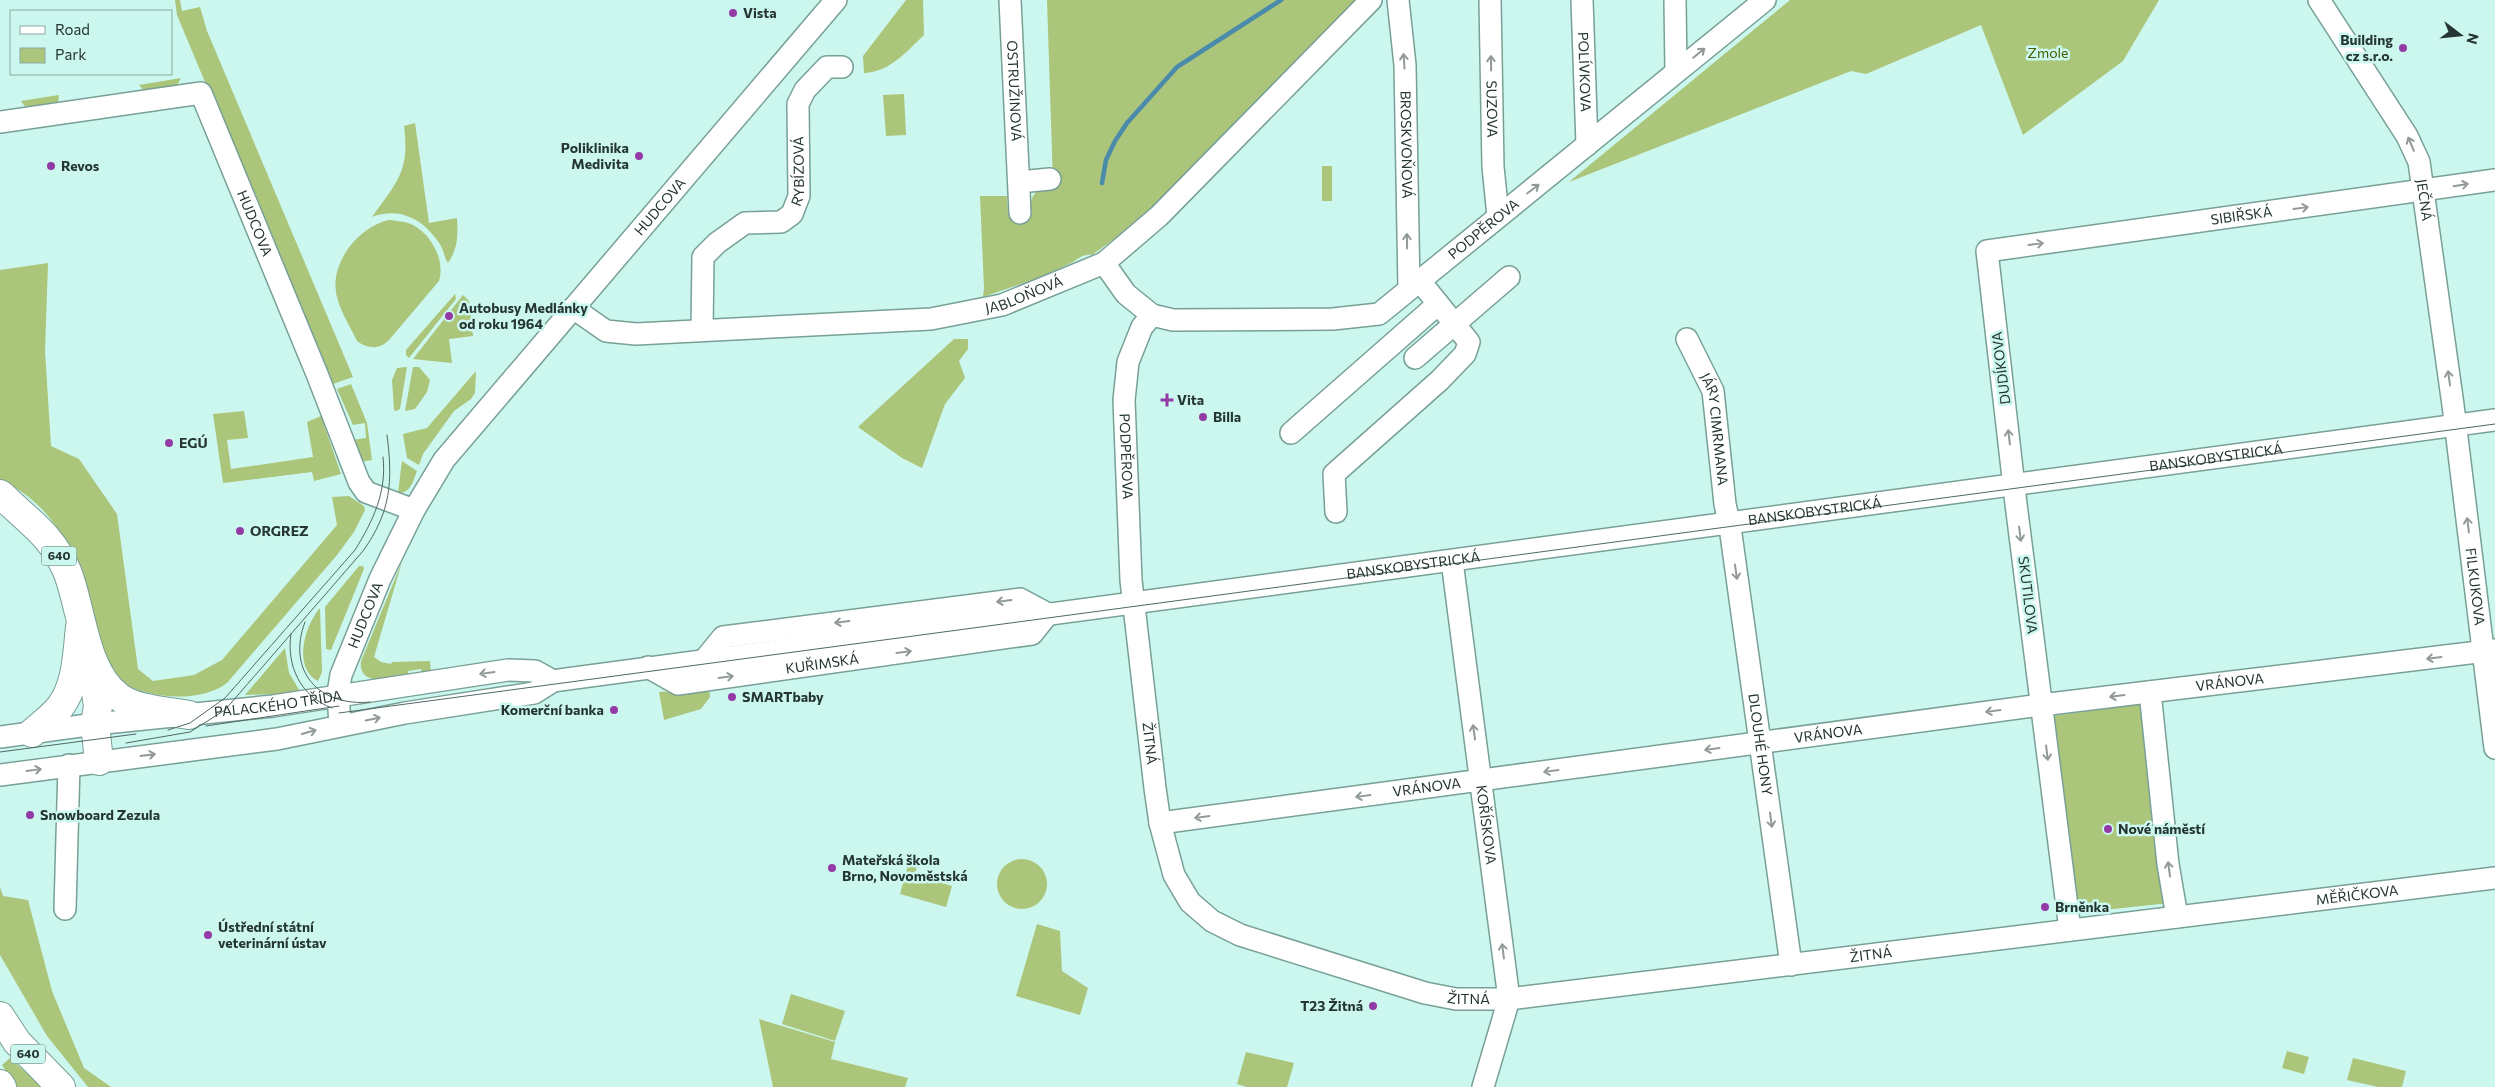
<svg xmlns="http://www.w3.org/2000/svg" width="2495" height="1087" viewBox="0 0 2495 1087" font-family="Commissioner,sans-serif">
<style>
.green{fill:#abc57a}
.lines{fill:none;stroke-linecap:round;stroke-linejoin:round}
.stream{stroke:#4a8bac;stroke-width:4.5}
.minor-casing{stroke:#77a097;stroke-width:24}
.highway-casing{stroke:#77a097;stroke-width:30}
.minor{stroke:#fff;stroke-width:21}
.highway{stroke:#fff;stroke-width:28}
.tram{stroke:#516965;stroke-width:1}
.oneway{stroke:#929a98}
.poi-dot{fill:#933aa6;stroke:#ccf7ee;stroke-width:2}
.labels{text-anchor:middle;stroke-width:5;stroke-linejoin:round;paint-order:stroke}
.shield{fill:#ccf7ee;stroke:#566f6a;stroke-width:1}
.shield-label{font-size:12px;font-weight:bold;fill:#243532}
.poi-label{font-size:14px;font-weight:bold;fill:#243532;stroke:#ccf7ee;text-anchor:start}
.park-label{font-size:14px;fill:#465d00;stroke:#ccf7ee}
.street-label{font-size:14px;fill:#243532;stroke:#ccf7ee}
</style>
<rect width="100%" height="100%" fill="#ccf7ee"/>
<path class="green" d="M 175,0 L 180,0 L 182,11 L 200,7 L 207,31 L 353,377 L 330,385 L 352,440 L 366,438 L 365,423 L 353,425 L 337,389 L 351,384 L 367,423 L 372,460 L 355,463 L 311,336 L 177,15 Z
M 906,0 L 923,0 L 924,35 C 906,52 890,72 864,73 L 863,56 Z
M 1047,0 L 1359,0 L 1154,210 L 1092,255 C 1082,254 1079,259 1071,263 C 1043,277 1013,287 983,297 L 984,288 L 980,196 L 1007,196 L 1008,214 L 1030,214 C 1030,196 1035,188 1053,183 Z
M 1790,0 L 2159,0 L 2123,61 L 2023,135 L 1981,25 L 1866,74 L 1851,71 L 1569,182 Z
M 181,78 L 176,88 L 146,93 L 139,85 Z
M 904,94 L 906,135 L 886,136 L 883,95 Z
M 59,95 L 58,102 L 55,106 L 27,109 L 21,101 Z
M 415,123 L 429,223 L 457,218 C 458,236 458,248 448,263 C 445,259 444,252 441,246 C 426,221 401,206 372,217 C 397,182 410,171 404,126 Z
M 1322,166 L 1332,166 L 1332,201 L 1322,201 Z
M 389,220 C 395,221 402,221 408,223 C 429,230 446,259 439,281 L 389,340 C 379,350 368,349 357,341 C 350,326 338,308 336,292 C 331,261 360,226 389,220 Z
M 48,263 L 45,351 L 51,446 L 79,459 L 117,514 L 138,669 L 153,681 L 194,675 L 222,660 L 337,525 L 332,497 L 349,496 L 364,506 L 365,510 L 354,532 L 337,555 L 227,683 C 204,700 168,699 141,691 C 130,688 120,681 109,677 C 90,605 77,513 0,480 L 0,270 Z
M 455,294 L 456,299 L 409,358 L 406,355 L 406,350 Z
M 463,295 L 469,301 L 473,336 L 449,339 L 452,363 L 413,359 Z
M 954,339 L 968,339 L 968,349 L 959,361 L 965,378 L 945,404 L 922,468 L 902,458 L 858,427 Z
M 407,367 L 400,409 L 396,411 L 394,410 L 392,380 L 397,368 Z
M 413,367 L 419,367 L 430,380 L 427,392 L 415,409 L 405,411 Z
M 476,371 L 475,393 L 471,399 L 454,411 L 423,454 L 419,465 L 407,458 L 403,434 L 427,428 Z
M 244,411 L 248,438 L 227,440 L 231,469 L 313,457 L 307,422 L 321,416 L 341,474 L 314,481 L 312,472 L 223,483 L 213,414 Z
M 402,461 L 417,471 C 413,481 411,493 398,493 Z
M 402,562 L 374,657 L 381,662 L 391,664 L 392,662 L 430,661 L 431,672 L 422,673 L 421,669 L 408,671 L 408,675 C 392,678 358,688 361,661 Z
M 359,566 L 363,566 L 364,569 L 331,650 L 326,649 L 325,607 Z
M 320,608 L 322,672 L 318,681 C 292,667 305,625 320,608 Z
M 285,648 L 289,673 L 301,693 L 245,695 Z
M 709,689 L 710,697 L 701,709 L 664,720 L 659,692 Z
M 2146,703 L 2169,903 L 2086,912 L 2072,898 L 2046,717 Z
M997 884a25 25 0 1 1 50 0a25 25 0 1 1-50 0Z
M 909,862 L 917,865 L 915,875 L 952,886 L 946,907 L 900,894 Z
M 0,887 L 3,896 L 28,900 L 52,991 L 84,1068 L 111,1087 L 88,1087 L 47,1036 L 0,955 Z
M 1037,924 L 1060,931 L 1062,971 L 1088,988 L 1080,1015 L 1016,996 Z
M 791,994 L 845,1011 L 835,1041 L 782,1024 Z
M 759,1019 L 835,1042 L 831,1059 L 908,1078 L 905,1087 L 773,1087 Z
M 2287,1051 L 2309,1057 L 2304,1074 L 2282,1068 Z
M 1246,1052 L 1294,1063 L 1287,1087 L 1247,1087 L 1237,1084 Z
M 10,1058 L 42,1087 L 17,1087 L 2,1065 Z
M 2353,1058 L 2406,1071 L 2402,1087 L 2378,1087 L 2347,1080 Z"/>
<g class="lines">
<path class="stream" d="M 1102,183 L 1106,160 L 1115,141 L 1127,123 L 1177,67 L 1281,0"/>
<g class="minor-casing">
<g id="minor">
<path id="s1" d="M 1010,0 L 1020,213"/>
<path id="s2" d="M 1398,0 L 1405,65 L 1409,289"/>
<path id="s3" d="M 1490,0 L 1493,167 L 1498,216"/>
<path id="s4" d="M 1582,0 L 1587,145"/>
<path d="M 1675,0 L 1676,72"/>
<path id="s5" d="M 2319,0 L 2407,136 L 2419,162 L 2453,405 L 2495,748"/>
<path id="s6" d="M 0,122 L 201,93 L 317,374 L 359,482 L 366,492 L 414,510"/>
<path d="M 1019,182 L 1050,179"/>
<path id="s7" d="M 1104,263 L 1126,294 L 1152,315 L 1173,320 L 1333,319 L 1379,314 L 1765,0"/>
<path id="s8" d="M 573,308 L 606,331 L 636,334 L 931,319 L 1002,305 L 1104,263 L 1159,216 L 1371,0"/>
<path id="s9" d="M 1152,315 L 1142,327 L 1128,362 L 1124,400 L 1131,580 L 1155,788 L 1160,823 L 1174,875 L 1190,902 L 1212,921 L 1240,935 L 1425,993 L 1456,999 L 1509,999 L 2495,878"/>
<path id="s10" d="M 702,329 L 703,257 L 717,243 L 745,223 L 781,222 L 792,214 L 799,196 L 798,104 L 805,90 L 827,67 L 842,67"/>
<path id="s11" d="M 1687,339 L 1713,391 L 1725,504 L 1730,527 L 1791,965"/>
<path d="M 1415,358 L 1509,277"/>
<path d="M 1291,433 L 1438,304"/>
<path d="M 1336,512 L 1334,474 L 1440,380 L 1465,354 L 1469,342 L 1419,280"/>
<path id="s12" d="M 1452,561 L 1509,999 L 1483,1087"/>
<path d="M 705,659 L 723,637 L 1020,599 L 1048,614"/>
<path id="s13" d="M 648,667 L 678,684 L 1032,634 L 1048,614"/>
<path d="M 2150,692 L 2168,864 L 2177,917"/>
<path id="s14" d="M 340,725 L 338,693 L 341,675 L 380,579 L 414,510 L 444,460 L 836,0"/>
<path id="s15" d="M 0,737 L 95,724 L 273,706 L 508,670 L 535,671 L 553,681"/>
<path id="s16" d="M 0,775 L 277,739 L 405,713 L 534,693 L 553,681 L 567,679 L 2495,420"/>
<path id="s17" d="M 1160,823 L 2041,705 L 2495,650"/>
<path d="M 65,909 L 69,765"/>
<path id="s18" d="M 2070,930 L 2016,504 L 1987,251 L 2495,180"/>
</g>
</g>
<g class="highway-casing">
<path id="highway" d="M 0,494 C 5,497 7,501 11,504 C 36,527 53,539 67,571 C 82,608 84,672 119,697 C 136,710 168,711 189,715
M 92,667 L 98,706 L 95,724 L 99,761
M 32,733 C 41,725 53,716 60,707 C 77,685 77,653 80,627
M 0,1016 L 17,1042 L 61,1087
M 0,1084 L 2,1087"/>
</g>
<use href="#minor" class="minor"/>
<use href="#highway" class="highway"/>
<path class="tram" d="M 305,622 C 286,672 320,707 370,702
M 291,634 C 286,666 301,697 332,708
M 339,713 L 2495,424
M 206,726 L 339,706
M 168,730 L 190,723 L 225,698 L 355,550 C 373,521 387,492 383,457
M 126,743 L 190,732 L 225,710 L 363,551 C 391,512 393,481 387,435
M 0,752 L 136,734"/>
</g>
<defs><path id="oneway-shaft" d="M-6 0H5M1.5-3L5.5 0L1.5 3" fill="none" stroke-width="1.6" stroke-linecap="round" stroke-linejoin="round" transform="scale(1.25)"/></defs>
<g class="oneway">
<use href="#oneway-shaft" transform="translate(1699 53) rotate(-39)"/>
<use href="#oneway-shaft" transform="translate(1404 61) rotate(-94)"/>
<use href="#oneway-shaft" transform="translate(1491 63) rotate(-91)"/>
<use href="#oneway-shaft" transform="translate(2411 144) rotate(-113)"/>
<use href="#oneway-shaft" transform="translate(2461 185) rotate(-9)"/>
<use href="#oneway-shaft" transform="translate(1533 189) rotate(-37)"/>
<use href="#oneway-shaft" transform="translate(2301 208) rotate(-8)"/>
<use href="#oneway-shaft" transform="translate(1407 241) rotate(-91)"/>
<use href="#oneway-shaft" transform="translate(2036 244) rotate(-8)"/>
<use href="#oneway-shaft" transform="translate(2449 378) rotate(-98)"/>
<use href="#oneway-shaft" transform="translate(2009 437) rotate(-97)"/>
<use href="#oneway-shaft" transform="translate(2468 525) rotate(-97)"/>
<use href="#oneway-shaft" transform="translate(2020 534) rotate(83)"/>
<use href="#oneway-shaft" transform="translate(1736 572) rotate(82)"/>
<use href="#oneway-shaft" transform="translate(1004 601) rotate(173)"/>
<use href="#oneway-shaft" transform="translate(842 622) rotate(173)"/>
<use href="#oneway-shaft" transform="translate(904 652) rotate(-8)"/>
<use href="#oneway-shaft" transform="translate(2434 658) rotate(173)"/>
<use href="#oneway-shaft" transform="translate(487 673) rotate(172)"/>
<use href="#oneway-shaft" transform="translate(726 677) rotate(-8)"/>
<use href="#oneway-shaft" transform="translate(2117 696) rotate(173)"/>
<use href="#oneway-shaft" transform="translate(1993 711) rotate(172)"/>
<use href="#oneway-shaft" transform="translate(373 719) rotate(-11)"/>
<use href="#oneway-shaft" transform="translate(309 732) rotate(-16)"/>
<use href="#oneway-shaft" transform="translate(1474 732) rotate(-98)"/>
<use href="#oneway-shaft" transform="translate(1712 749) rotate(172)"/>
<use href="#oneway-shaft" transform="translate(2047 753) rotate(83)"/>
<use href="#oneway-shaft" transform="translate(148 755) rotate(-7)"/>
<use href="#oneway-shaft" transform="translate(34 770) rotate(-8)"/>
<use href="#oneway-shaft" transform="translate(1551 771) rotate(172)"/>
<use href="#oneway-shaft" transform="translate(1363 796) rotate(172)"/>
<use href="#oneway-shaft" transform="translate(1202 817) rotate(172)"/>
<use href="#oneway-shaft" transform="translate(1771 820) rotate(82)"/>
<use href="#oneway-shaft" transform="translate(2169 869) rotate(-98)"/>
<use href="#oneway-shaft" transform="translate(1503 951) rotate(-97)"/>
</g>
<g class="poi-dot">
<circle cx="733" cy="13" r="5"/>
<circle cx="2403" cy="48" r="5"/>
<circle cx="639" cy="156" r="5"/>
<circle cx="51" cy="166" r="5"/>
<circle cx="449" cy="316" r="5"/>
<path d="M1164.5 392.5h5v5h5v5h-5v5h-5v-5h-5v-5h5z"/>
<circle cx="1203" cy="417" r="5"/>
<circle cx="169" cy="443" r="5"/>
<circle cx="240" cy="531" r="5"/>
<circle cx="732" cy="697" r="5"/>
<circle cx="614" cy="710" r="5"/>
<circle cx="30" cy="815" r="5"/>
<circle cx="2108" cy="829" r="5"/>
<circle cx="832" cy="868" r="5"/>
<circle cx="2045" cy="907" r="5"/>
<circle cx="208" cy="935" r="5"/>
<circle cx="1373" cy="1006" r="5"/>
</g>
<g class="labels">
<g class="shield">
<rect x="41.5" y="546.5" width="35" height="19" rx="4"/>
<rect x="10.5" y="1044.5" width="35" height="19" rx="4"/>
</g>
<g class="shield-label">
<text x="59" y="560">640</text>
<text x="28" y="1058">640</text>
</g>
<g class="poi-label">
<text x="743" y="18">Vista</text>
<text x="2393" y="45" text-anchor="end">Building<tspan x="2393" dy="16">cz s.r.o.</tspan></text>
<text x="629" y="153" text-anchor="end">Poliklinika<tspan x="629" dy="16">Medivita</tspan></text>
<text x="61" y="171">Revos</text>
<text x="459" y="313">Autobusy Medlánky<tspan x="459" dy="16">od roku 1964</tspan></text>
<text x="1177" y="405">Vita</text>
<text x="1213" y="422">Billa</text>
<text x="179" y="448">EGÚ</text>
<text x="250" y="536">ORGREZ</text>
<text x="742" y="702">SMARTbaby</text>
<text x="604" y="715" text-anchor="end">Komerční banka</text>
<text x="40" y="820">Snowboard Zezula</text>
<text x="2118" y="834">Nové náměstí</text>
<text x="842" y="865">Mateřská škola<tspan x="842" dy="16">Brno, Novoměstská</tspan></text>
<text x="2055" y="912">Brněnka</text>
<text x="218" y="932">Ústřední státní<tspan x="218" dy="16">veterinární ústav</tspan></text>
<text x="1363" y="1011" text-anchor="end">T23 Žitná</text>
</g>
<g class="park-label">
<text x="2048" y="58">Zmole</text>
</g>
<g class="street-label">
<text dy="5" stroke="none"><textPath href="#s4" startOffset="72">POLÍVKOVA</textPath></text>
<text dy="5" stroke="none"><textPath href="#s1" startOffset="91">OSTRUŽINOVÁ</textPath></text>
<text dy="5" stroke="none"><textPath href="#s3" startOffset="109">SUZOVA</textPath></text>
<text dy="5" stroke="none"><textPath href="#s2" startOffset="145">BROSKVOŇOVÁ</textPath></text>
<text dy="5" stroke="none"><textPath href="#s10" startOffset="220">RYBÍZOVÁ</textPath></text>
<text dy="5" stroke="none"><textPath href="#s5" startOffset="229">JEČNÁ</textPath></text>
<text dy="5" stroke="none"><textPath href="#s14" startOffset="622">HUDCOVA</textPath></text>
<text dy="5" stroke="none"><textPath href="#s18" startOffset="941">SIBIŘSKÁ</textPath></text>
<text dy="5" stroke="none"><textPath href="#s6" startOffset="344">HUDCOVA</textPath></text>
<text dy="5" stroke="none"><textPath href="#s7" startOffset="434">PODPĚROVA</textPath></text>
<text dy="5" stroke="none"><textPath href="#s8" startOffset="462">JABLOŇOVÁ</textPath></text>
<text transform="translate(2001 368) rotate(-97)" y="5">DUDÍKOVA</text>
<text dy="5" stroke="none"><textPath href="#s11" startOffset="96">JÁRY CIMRMANA</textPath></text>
<text dy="5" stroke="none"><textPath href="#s9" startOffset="148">PODPĚROVA</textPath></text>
<text dy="5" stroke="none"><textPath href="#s16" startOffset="2241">BANSKOBYSTRICKÁ</textPath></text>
<text dy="5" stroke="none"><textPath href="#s16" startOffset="1836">BANSKOBYSTRICKÁ</textPath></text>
<text dy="5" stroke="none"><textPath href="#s16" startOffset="1431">BANSKOBYSTRICKÁ</textPath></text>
<text dy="5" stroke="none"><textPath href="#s5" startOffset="619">FILKUKOVA</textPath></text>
<text transform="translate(2028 595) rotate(83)" y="5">SKUTILOVA</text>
<text dy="5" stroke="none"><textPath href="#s14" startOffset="115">HUDCOVA</textPath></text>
<text dy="5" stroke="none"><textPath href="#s13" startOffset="180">KUŘIMSKÁ</textPath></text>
<text dy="5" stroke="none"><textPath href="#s17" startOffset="1079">VRÁNOVA</textPath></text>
<text dy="5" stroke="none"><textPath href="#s15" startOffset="280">PALACKÉHO TŘÍDA</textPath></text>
<text dy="5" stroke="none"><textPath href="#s17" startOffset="674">VRÁNOVA</textPath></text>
<text dy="5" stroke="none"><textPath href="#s9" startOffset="436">ŽITNÁ</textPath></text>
<text dy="5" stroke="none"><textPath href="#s11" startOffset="415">DLOUHÉ HONY</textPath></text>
<text dy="5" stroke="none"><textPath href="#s17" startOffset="269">VRÁNOVA</textPath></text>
<text dy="5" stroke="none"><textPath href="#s12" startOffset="266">KOŘÍSKOVA</textPath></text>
<text dy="5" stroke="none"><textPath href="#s9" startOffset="1795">MĚŘIČKOVA</textPath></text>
<text dy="5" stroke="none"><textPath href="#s9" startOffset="1305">ŽITNÁ</textPath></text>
<text dy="5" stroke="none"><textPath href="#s9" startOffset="900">ŽITNÁ</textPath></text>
</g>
</g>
<rect x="10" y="10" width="162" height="65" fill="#ccf7ee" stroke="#89a9a3"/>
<rect x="20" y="26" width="25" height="8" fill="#ffffff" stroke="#89a9a3"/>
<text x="55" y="35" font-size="15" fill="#243532">Road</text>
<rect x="20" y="48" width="25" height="15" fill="#abc57a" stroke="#89a9a3"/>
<text x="55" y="60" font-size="15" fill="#243532">Park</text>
<g transform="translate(2460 35) rotate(106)" stroke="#ccf7ee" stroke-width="4" paint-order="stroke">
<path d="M0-4L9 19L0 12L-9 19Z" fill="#243532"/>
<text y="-8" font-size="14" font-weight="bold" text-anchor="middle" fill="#243532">N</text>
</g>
</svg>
